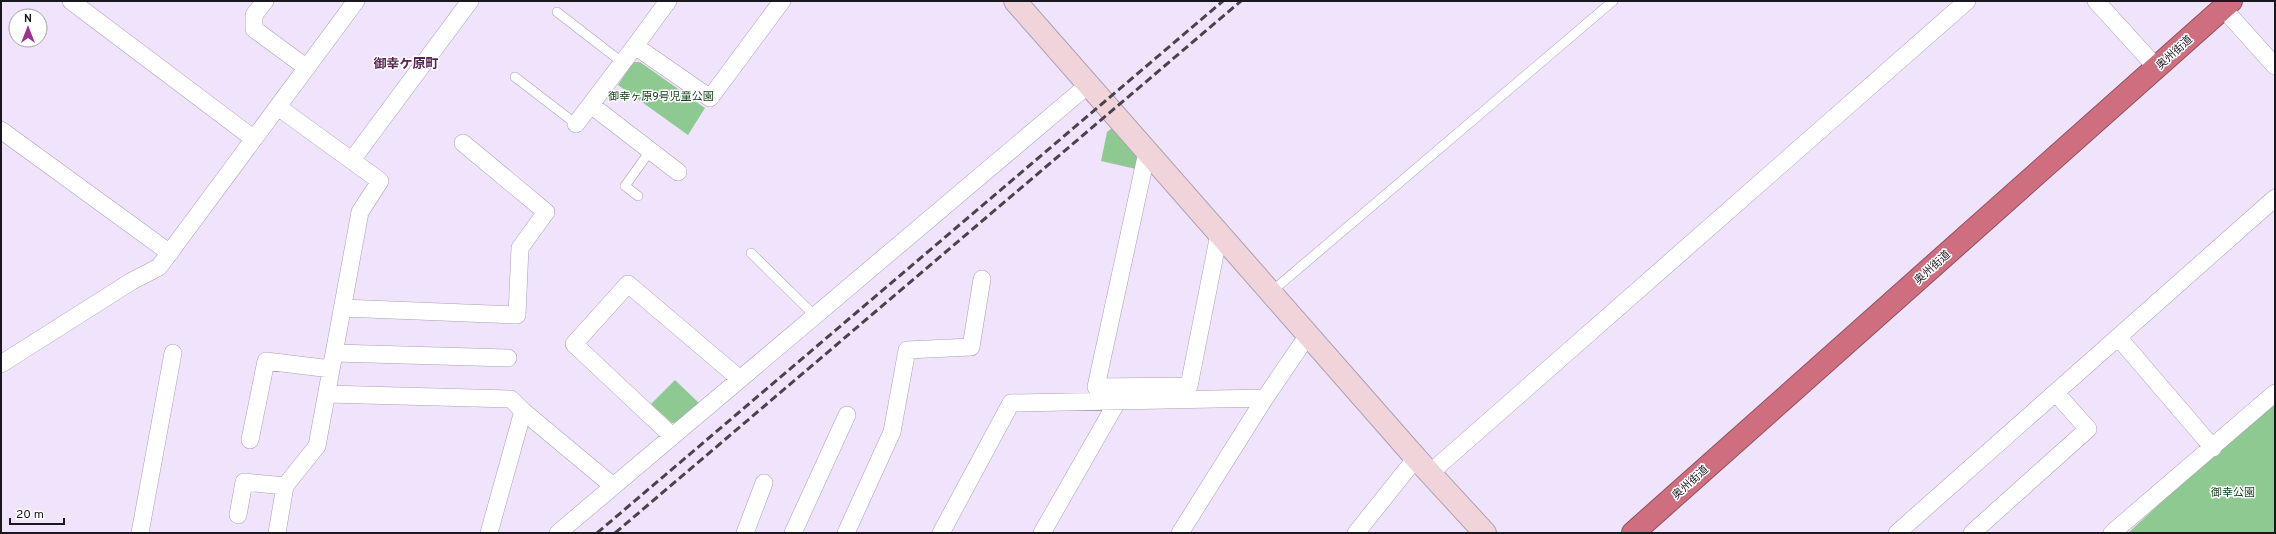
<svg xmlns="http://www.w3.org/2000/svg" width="2276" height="534" viewBox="0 0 2276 534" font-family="Overpass,'Noto Sans JP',sans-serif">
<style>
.park{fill:#8ec992}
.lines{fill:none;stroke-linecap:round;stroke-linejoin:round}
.lane-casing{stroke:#aaa0b5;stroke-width:10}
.street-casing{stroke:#aaa0b5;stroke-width:18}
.secondary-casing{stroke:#aaa0b5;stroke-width:24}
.highway-casing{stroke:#90505d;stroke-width:24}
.lane{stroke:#fff;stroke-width:9}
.street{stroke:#fff;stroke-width:17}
.secondary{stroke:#f1d4d9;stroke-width:22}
.highway{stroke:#cf6e7f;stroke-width:22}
.rail{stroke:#48434d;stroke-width:3;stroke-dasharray:8 4;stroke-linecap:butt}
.labels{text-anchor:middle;stroke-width:3;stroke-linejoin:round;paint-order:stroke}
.street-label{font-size:11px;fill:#1b171e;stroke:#fff}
.park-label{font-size:11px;fill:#17431d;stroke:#fff}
.quarter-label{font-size:13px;font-weight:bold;fill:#582351;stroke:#fff}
</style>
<rect width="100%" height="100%" fill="#efe4fb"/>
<path class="park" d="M 633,62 L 640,62 L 705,108 L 688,135 L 618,85 Z
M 1112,128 L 1138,156 L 1136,169 L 1101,161 L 1107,132 Z
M 675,380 L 701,405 L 683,422 L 672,423 L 651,404 Z
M 2275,397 L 2275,533 L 2128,533 Z"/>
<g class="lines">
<g class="lane-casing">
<path id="lane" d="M 557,12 L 623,63
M 515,77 L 576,124
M 638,196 L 625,186 L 650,151
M 751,253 L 815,316
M 1271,292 L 1613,1"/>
</g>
<g class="street-casing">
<path id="street" d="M 71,1 L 254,139
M 265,1 L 254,15 L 254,29 L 307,68
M 2096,1 L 2156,67
M 2223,8 L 2275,66
M 635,46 L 668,1
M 591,105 L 678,172
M 576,124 L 635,46 L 710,98 L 782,1
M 1,130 L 170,253
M 1147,152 L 1096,387 L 1189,386 L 1219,234
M 352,160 L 470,1
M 342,308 L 517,315 L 520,248 L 546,212 L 463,143
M 2118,337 L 2213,448
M 335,353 L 508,358
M 1,364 L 132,281 L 159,267 L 356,1
M 327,394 L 511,399 L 523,411 L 489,533
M 523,411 L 613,486
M 672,436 L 574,344 L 628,284 L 740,379
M 250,440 L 266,361 L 331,369
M 1430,473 L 1967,1
M 238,515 L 244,482 L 285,486
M 140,533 L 173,353
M 277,533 L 285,486 L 317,446 L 360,212 L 380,181 L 278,107
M 558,533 L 1088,85
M 745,533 L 764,483
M 793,533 L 847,415
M 846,533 L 892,432 L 907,350 L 971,347 L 982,279
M 941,533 L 1011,403 L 1265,398
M 1042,533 L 1117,402
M 1180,533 L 1265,398 L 1308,335
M 1356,533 L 1416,458
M 1897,533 L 2275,198
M 1972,533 L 2088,429 L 2056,393
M 2112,533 L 2275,393"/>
</g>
<g class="secondary-casing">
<path id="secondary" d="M 1015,1 L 1416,458 L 1485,533"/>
</g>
<g class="highway-casing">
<path id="highway" d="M 1633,533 L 2231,1"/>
</g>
<use href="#lane" class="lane"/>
<use href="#street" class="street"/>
<use href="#secondary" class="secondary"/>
<use href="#highway" class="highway"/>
<path class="rail" d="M 597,533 L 1223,1
M 615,533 L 1241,1"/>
</g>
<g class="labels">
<g class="street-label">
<text transform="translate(2174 52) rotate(-42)" y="4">奥州街道</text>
<text transform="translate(1932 267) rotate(-42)" y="4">奥州街道</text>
<text transform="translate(1690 482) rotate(-42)" y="4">奥州街道</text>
</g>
<g class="park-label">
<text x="661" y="100">御幸ヶ原9号児童公園</text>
<text x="2233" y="496">御幸公園</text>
</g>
<g class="quarter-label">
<text x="406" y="68">御幸ケ原町</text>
</g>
</g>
<rect width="2276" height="534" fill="none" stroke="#1b171e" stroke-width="4"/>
<g transform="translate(28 28)"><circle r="19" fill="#ffffff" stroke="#a4a2a5"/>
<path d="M0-3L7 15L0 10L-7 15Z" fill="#9d3191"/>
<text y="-6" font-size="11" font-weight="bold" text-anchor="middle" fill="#1b171e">N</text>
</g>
<path d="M10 518v6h54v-6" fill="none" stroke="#1b171e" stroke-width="2"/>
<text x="16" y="518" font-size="12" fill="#1b171e" stroke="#ffffff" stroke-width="3" paint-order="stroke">20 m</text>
</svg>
